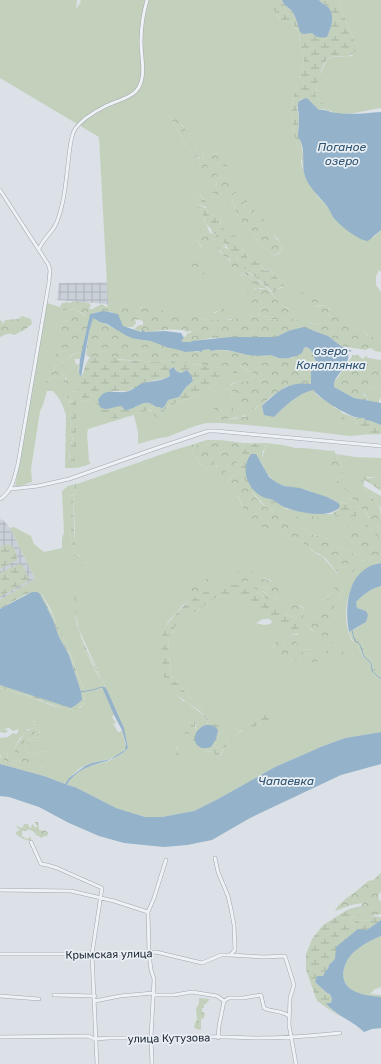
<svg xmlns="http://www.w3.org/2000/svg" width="381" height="1064" viewBox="0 0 381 1064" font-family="Rubik,sans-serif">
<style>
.industrial{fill:url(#industrial-grid)}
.grass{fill:#c3d1bc;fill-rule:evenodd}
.forest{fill:url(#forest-crowns)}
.wetland{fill:url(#wetland-marsh);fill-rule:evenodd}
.water{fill:#94b2c9}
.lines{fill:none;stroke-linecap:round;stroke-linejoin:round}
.stream{stroke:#94b2c9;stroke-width:1}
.minor-casing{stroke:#a1a8b0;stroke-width:4}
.minor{stroke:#eef1f5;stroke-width:3}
.labels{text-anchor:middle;stroke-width:3.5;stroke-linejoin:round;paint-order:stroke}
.street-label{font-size:11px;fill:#25303d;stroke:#eaeff4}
.water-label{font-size:12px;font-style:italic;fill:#2d5372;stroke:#eaeff4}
</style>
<defs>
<pattern id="industrial-grid" width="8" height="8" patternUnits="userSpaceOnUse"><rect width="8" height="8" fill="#c9d0d8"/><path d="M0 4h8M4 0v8" fill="none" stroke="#acb3ba"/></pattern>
<pattern id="forest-crowns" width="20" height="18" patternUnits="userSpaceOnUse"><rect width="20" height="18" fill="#c3d1bc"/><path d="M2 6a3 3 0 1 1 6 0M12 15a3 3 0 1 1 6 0" fill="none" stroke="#a7b4a2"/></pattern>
<pattern id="wetland-marsh" width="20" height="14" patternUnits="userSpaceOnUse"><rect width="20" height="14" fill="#c3d1bc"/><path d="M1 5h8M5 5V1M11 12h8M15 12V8" fill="none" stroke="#a7b4a2"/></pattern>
</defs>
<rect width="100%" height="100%" fill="#dbe1e6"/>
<path class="industrial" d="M 204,281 L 206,312 L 57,300 L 59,283 Z
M 0,519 L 4,521 L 10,528 L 35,579 L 0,600 Z"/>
<path class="grass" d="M 0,0 L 77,0 L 76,9 L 81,2 L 80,0 L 272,0 L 277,15 L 281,20 L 292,23 L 299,33 L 300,46 L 303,52 L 304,63 L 293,99 L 291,112 L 294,135 L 301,155 L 301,163 L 306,179 L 319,198 L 327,206 L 334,217 L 340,223 L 344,226 L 373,238 L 381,230 L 381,272 L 379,270 L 376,276 L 376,285 L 381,292 L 381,337 L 376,339 C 370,336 363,334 361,327 L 346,319 L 326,315 L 325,314 L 331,310 L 326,305 L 316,306 L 317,312 L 326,321 L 317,325 L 305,320 L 287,320 L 284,319 L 262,320 L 249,315 C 240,319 234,321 224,318 L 223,308 L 211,314 L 218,314 L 220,319 L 213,321 L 196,317 L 194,316 L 185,315 L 182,317 L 166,312 L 158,313 L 154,309 L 149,307 L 146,310 L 139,306 L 123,307 L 122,310 L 119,309 L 115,303 L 108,303 L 99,137 L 0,78 ZM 172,103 C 172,109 178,113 177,120 L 188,131 L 197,151 L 202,154 L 204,157 L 203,159 L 204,160 L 209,154 L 219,153 L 224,161 L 211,166 L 207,165 L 205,167 L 216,173 L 218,177 L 222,179 L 223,192 L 219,196 L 215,197 L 213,196 L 213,190 L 217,183 L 210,178 L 199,163 L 200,159 L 194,156 L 186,146 L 168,113 ZM 232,192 L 234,192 L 236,195 L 236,199 L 241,202 L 244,200 L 243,195 L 247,196 L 243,205 L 247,211 L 250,213 L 251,209 L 267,223 L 266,233 L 269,235 L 273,235 L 278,239 L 282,248 L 279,254 L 273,255 L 255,238 L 253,232 L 244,226 L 236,213 L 234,204 L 228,202 L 233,200 L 231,196 ZM 200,194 L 205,201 L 199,200 L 199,204 L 206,207 L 206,212 L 210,211 L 210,214 L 218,217 L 216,218 L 216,219 L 218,219 L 219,218 L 222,220 L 218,227 L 225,230 L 238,242 L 238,246 L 243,248 L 242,250 L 247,255 L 248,259 L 261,266 L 266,271 L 269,269 L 279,280 L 279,283 L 282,284 L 282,288 L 277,289 L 273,293 L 269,290 L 282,305 L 289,309 L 289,314 C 278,321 269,318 258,314 L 251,302 L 252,293 L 255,288 L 267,288 L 247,270 L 263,285 L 253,280 L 242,272 L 242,276 L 238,274 L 237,270 L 227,264 L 231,262 L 219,251 L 223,246 L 226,247 L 224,242 L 216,239 L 207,242 L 207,244 L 211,244 L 209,249 L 201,247 L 197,239 L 200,235 L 201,238 L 205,235 L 204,233 L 205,228 L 203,226 L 206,224 L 204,221 L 205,218 L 201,213 L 202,211 L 196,208 L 198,205 L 193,201 L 193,199 Z
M 337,0 L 381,0 L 381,108 C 369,109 340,119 331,111 C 326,108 319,99 315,95 L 317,88 L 318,78 L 327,60 L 332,57 L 352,56 L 358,47 C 349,32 345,16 337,0 Z
M 47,303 L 60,307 L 63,310 L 75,309 L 84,315 L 85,316 L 70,317 L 70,319 L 65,321 L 59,326 L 59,329 L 62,330 C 58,336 60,340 59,346 C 58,355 56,364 53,372 L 50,371 L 47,378 L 50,382 L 49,378 L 56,376 L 67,384 L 67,381 L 65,375 L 60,374 L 65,368 L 63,364 L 61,365 L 60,361 L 58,361 L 57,359 L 61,359 L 63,362 C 68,358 74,353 81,352 L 80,359 L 75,359 L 75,362 L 77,365 L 79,364 C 77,380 76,384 82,399 L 81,402 L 87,400 L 95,400 L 116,418 L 126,417 L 148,410 L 160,415 L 168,407 L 180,401 L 196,397 L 217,383 L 216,372 L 207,368 L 205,365 L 231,370 L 233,371 L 234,374 L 239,365 L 255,375 L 253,378 L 248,379 L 246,382 L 240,382 L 238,381 L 231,384 L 230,388 L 222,391 L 229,390 L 234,392 L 234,394 L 230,393 C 234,400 232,404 228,410 L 224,412 L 216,407 L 215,412 L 211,416 L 220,419 L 221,423 L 207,423 L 195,426 L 167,437 L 159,438 L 138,444 L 138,432 L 134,415 L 88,429 L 87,434 L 89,461 L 91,463 C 83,468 74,468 65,468 L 66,415 C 64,407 59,397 53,391 L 47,391 L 43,405 L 40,411 L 31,469 L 32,482 L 20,486 L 15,486 L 18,471 ZM 74,391 L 73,395 L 69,399 L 70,402 L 73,400 L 76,401 L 76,448 L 74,453 L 75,464 L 69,457 L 71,443 L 73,441 L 70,428 L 72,424 L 69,404 L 68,400 L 69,393 Z
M 371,386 L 371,387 L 381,390 L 381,397 L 379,401 L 379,403 L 366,401 L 368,400 L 364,393 L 367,387 Z
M 313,390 L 318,396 L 335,406 L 334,408 L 339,409 L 342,413 L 356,418 L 356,424 L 364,433 L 373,434 L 349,436 L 309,431 L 248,425 L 250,423 L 250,418 L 247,415 L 225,420 C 231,416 231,411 235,407 L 238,409 L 243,403 L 249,403 L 248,407 L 255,409 L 259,405 L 262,406 L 263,411 L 274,417 C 285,406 297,394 313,390 Z
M 207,440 L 221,440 C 211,442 202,446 192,450 L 194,456 L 200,460 L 198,464 L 203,465 L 210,476 L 218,466 L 214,466 L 211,460 L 214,456 L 227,461 L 228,468 C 236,461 243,454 243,443 L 265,443 L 283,445 L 295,448 L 304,448 L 332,451 L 332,457 L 324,460 L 330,468 L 333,469 L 333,475 L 338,479 L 341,486 L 343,487 L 347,481 L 343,475 L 341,464 L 337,457 L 336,454 L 355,457 L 381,458 L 381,474 L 375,477 L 365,477 L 363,488 L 381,500 L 381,508 L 373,497 L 359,495 L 354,491 L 350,489 L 346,494 L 347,498 L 353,499 L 357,506 L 365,511 L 369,518 L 381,518 L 381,527 L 364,524 L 376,535 L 377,538 L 370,536 L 345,536 L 351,540 L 361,551 L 361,556 L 349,552 L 335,545 L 335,539 C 326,540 318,535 308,534 L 306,528 L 300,529 L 298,526 L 287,522 L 286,524 L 280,524 L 281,521 L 272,510 L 266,507 L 254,494 L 248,490 L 243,480 L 235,475 L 228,480 L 230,489 C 243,497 240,511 250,520 C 259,528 270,528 281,532 C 289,535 296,541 304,542 L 305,545 L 317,554 L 322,556 L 337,573 L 361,561 L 367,560 L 374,556 L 381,556 L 381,563 C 349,568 339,613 351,639 C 353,642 356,643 358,646 C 360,649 361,653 363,657 C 364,659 366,659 367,661 C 374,668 369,674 381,680 L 381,732 L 345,738 L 323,746 L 275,767 L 218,799 L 194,811 L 162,817 L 145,817 L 116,808 L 75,787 L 67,785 C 81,758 114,769 128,747 L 121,721 L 79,630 L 76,613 L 75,590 L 75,614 L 77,628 L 84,649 L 101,681 L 100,687 L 92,690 L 103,688 L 104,690 L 114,715 L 112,717 L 116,723 L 114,724 L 112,722 L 118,732 L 120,732 L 122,730 L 126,747 C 118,761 102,759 89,764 C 79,767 70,776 65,784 L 44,776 L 0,764 L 0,758 L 19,767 L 32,768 L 32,765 C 39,761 44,757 50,754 L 50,752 L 44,751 L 35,754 L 27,752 L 24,745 L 24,742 L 29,738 L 40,737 L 38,740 L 29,741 L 32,748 L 40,748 L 37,744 L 46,737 L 40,730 L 39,734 L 37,734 L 35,732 L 39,726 L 35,721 L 29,723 L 36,725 C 35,729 31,729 27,729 L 26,733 L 19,739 L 14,750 L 18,759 L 20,761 L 19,762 L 13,761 L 8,758 L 7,753 L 0,756 L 0,738 L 8,737 L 13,733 L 17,734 L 19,729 L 13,731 L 9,728 L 4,729 L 8,731 L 5,733 L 0,732 L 0,688 C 9,691 19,693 28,696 C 45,702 62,713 80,708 L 85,701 L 82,685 L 71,656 L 50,608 L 40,591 L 20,595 L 14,600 L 0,607 L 0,600 L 35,579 L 10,528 L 14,527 L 31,536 L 34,544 L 44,552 L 62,548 L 62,538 L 64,533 L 62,491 L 68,486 L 75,484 L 74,494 L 70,496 L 71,540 L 75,556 L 81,557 L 75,553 L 74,550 L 75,530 L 73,496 L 76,493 L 77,484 L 171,451 ZM 259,443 L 267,446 C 255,462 268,481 285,486 C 292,489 300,488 307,490 C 316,493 324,497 333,500 C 338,502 343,502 348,504 L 342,518 L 331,514 L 319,514 L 282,508 L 240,463 L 245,444 ZM 243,572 L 246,575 L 253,573 L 251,578 L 254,576 C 259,578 265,578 270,580 C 277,583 285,590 283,597 L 279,596 L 274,599 L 275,604 L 277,607 L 281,599 L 290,604 L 302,606 L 304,609 L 300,613 L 299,617 L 293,617 L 299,622 L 298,635 L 295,635 L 292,639 L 297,644 L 314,650 L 301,649 L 301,651 L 309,656 L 301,662 L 275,653 L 273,645 L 281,639 L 283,645 L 285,640 L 293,634 L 272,622 L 270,624 L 264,625 L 256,623 L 263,619 L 269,619 C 259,608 239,589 223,595 C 213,599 204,606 196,612 L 193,610 L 186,613 L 177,623 L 168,643 L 171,675 L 174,682 L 176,681 L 206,715 L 210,723 L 221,730 L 214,746 L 219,749 L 221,749 L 245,726 L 257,718 L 261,725 C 254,726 245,728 240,732 C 233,736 220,752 220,759 L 213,752 L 205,751 L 193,735 L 191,736 L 187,734 L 181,746 L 175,751 L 195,720 L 192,720 L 188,724 L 196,715 L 196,730 L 208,724 L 207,720 L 203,715 L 187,702 L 183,701 L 168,687 L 162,661 L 163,633 L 168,622 L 183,605 L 202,593 L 255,591 L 264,597 L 263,595 L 269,597 L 269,595 L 260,590 L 260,585 L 267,590 L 269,587 L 264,585 L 263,583 L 247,581 L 243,583 L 239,576 L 236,577 ZM 335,587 L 343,589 C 341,595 339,600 333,603 L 335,609 L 327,609 L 328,597 ZM 313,611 L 321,615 L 322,613 L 331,620 L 329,625 L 329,628 L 327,637 L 311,630 L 307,623 L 313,619 L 307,614 Z
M 381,586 L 381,677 L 380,677 L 375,670 L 370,658 L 365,654 L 363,644 L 360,638 L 357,637 L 355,634 L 355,629 L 366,622 L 366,611 L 357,608 L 356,602 C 364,594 370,589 381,586 Z
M 381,936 L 381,985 L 380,988 L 375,989 L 370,994 L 381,995 L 381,997 C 372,996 362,995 354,991 C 338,983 342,965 352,954 C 360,946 371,940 381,936 Z"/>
<path class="forest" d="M 170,101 L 178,115 L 177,120 L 181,122 L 181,125 L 188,131 L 197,151 L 199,151 L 204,157 L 203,160 L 209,154 L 219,153 L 223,157 L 224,161 L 227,163 L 227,166 L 224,166 L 219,163 L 211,166 L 206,166 L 218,174 L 217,175 L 218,177 L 226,180 L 231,187 L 229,191 L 223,192 L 219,196 L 215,198 L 213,196 L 213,190 L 212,188 L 213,185 L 216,186 L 217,183 L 207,177 L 199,163 L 200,158 L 194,156 L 186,146 L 168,113 L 167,106 L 168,102 Z
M 241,188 L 244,189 L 244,193 L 247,194 C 248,198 247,201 246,204 L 243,205 L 245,208 L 246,208 L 247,211 L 250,213 L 251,208 C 254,210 265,220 266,222 C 268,225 269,230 270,233 L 267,232 L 266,233 L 269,235 L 273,235 L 281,244 C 282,251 280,254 273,255 L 255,238 L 253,232 L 244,226 L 236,213 L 234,204 L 227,202 L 228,199 L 232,201 L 233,200 L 231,196 L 231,193 L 235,192 L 237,193 L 237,199 L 241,202 L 244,201 L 244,200 L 241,197 L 243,195 L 238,191 Z
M 206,224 L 210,233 L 216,234 L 216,239 L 214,239 L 213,242 L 207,242 L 207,244 L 211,244 L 209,249 L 207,250 L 203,249 L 197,239 L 197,236 L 200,235 L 201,238 L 205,235 L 203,231 L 205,229 L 203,228 L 203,226 Z
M 188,240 L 188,245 L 193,248 L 191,251 L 194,252 L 194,258 L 197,260 L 199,266 L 203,266 L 205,273 L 200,276 L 189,262 L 188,254 L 183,243 L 183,241 Z
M 220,246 C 231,247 242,265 249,273 C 254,277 259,281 263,286 L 257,286 L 252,283 L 253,280 L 243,272 L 240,277 L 237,277 L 237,270 L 227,264 L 231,261 L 228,258 L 225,258 L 223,254 L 217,247 Z
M 257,287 L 260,289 L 267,288 L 282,305 L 291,311 C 287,319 278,319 270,319 L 269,317 L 263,316 L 250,309 L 249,307 L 251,302 L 246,296 L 246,294 L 251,291 L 252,292 Z
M 305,292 L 306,295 L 309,294 L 319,301 L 317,304 L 314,302 C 307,305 300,302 294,297 L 296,294 Z
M 75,301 L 89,303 L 91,305 L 89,309 L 92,309 L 102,304 L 106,307 L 108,306 L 106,304 C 111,303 117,303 120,306 L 119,309 L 122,310 L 122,306 L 124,305 L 139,306 L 141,308 L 144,306 L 146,306 L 146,309 L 149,307 C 154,308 156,312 161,313 L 161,311 L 164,310 L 166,312 L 182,316 L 189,314 C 202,318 207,322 220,319 L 218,315 L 211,315 L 211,313 L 215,313 L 222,308 L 224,308 L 224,318 L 230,320 L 237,318 L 239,319 L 241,317 L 249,315 L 262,320 L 284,319 L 287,320 L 292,318 L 295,320 L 305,320 L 306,316 L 309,318 L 309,322 L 317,325 L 321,323 L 321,321 L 326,321 L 314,310 L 314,307 L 326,305 L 328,306 L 329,309 L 333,312 L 326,314 L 326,315 L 330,316 L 337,313 L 361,327 L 362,330 L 368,336 L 369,334 L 376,339 L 381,337 L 381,352 L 375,351 L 371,348 L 367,349 L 366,350 L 341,346 L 328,336 L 313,330 L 288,331 L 276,337 L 210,338 L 191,342 L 184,342 L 181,341 L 188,333 L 190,333 L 192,331 L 186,332 L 184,330 C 178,330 172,329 165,330 C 154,330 145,335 134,329 L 139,325 L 143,325 L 143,321 L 135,319 L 136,323 L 133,327 L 126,327 L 123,326 C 121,323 120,319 118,317 C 112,309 102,312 93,313 L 89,319 L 88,329 L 86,331 L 81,357 L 80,352 L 73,354 L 63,362 L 61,359 L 57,359 L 58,361 L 61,361 L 61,365 L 65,364 L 67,365 L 65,368 L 67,369 L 60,374 L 66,376 L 65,379 L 70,382 L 69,383 L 67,384 L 56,376 L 49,378 L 51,383 L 49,384 L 46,381 C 47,378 48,373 50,371 L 53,372 L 55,367 L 56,352 L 59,344 L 56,345 L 59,338 L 59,333 L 61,330 L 59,329 L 59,326 L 65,321 L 70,319 L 71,315 L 74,313 L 78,316 L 85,316 L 84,314 L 75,309 L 63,310 L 60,307 L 62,303 L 67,302 L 70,303 Z
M 22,316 L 31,319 L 32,324 L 24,330 L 14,335 C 8,332 5,335 0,337 L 0,321 L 1,320 L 3,324 L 5,320 L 18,319 Z
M 93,318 L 136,339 L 151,341 L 175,349 L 201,352 L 203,350 L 209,349 L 211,351 C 223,348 235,352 246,354 C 255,356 263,356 272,355 L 274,357 L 292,358 L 306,347 C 313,349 313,355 316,361 L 313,367 L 311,384 L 287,386 L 269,398 L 262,406 L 259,405 C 254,409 251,411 245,409 L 248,407 L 249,403 L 243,403 L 238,409 L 235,407 L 233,409 L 234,413 L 226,420 L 238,418 L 237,415 L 245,417 L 248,413 L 252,415 L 250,418 L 250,423 L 248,425 L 221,423 L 220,419 L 211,416 L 209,412 L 211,411 L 213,413 L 214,412 L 213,409 L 216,407 L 213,405 L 215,404 L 218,405 L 218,408 L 219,409 L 220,407 L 221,410 L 224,412 L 228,410 L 232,402 L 232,397 L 229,395 L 228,393 L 234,394 L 234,392 L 229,390 L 227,393 L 222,391 L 221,390 L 226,390 L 228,388 L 230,388 L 231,385 L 238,381 L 240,382 L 246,382 L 248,379 L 253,378 L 255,375 L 240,365 L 239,371 L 235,375 L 232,371 L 205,365 L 177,363 L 171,360 L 164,362 L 163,360 L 156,362 L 89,357 L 86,355 L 89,332 Z
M 353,355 L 357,355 L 363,359 L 366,356 L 368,358 L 381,360 L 381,390 L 371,387 L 371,386 L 367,387 L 364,393 L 364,396 L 367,397 L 366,401 L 354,398 L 334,387 L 334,383 Z
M 341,414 L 346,419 L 350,420 L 349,422 L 350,424 C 347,431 342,434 334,433 L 343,423 L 339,422 L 338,415 Z
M 221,440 L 243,443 C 243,451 238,463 232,468 L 228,468 L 227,461 L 221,462 L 214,456 L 211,460 L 214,462 L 214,466 L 222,468 L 229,475 L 227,478 L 221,480 L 210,476 L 203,465 L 198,464 L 200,460 L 194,456 L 192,450 L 188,449 L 191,445 L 206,445 L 211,442 Z
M 334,450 L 337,457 L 341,464 L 343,475 L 350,486 L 345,490 L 343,487 L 338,486 L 337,482 L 338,479 L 333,475 L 332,469 L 330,468 L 326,469 L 321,465 L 322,461 L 332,457 L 332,451 Z
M 238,474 L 241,479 L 243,479 C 246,486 260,503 266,507 C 272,511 278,513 283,518 L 280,523 L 286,524 L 289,518 L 297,521 L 298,526 L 300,529 L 306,528 L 308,534 C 318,535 326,540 336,539 L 335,545 L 349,552 L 361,556 L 361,551 L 351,540 L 345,536 L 345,531 L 348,527 C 356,527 366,528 370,536 L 377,538 L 376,535 L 364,524 C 371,521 374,527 381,527 L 381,556 L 374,556 L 367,560 L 361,561 L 359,566 L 349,575 C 333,575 333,563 321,555 C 316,552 310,549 304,545 L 304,542 C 296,541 289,535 281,532 C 270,528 259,529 250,521 C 238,509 246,495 225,488 C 227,481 231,476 238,474 Z
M 359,488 L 361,490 L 359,495 C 375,494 381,503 381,518 L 378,520 L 376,518 L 372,521 L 365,511 L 353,503 L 353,499 L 347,498 L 344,495 L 349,489 L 352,489 L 354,491 Z
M 299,514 L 308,514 L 317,518 L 318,517 L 322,518 L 323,521 L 314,531 L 309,527 L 311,524 L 314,523 L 312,521 L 308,520 L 306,521 L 299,522 L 296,515 Z
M 237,572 L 243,572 L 246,575 L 249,572 L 253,572 L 252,577 L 254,576 L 282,584 L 284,594 L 283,597 C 279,597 277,596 274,599 L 275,604 L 273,604 L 264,597 L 263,594 L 269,597 L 269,595 L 263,591 L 260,593 L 258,592 L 260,590 L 255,589 L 253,586 L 260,585 L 267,590 L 269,587 L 264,585 L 263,583 L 256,583 L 253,584 L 251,584 L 251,582 L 247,581 L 243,583 L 239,582 L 238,580 L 240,578 L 239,576 L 234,580 L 231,579 L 232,575 Z
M 208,578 L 211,578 L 214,581 L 214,583 L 209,588 L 207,588 L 201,593 L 188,595 L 187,592 L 193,587 L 201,583 Z
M 339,586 L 343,589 L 338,601 L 334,603 L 335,611 L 327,609 L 324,604 L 326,599 L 328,599 L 328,597 L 335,587 Z
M 281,599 C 289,604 298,603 304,609 L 300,613 L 304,616 L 306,619 L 303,621 C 297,615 294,619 288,615 C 283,613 282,608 277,607 L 278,601 Z
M 322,609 C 326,611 326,614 331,616 L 330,619 L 334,618 L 336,621 L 335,624 L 329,625 L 329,628 L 334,630 L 333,634 L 330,638 C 322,637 309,630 307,623 L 312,619 L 307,614 L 309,612 L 313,611 L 321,615 Z
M 281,634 L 283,645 L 285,640 L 293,634 L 295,635 L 293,639 L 296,640 L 297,644 L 304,645 L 312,645 L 314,648 L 314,650 L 301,649 L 301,651 L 309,656 L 316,656 L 318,661 L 316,663 L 312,662 L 310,659 L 301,662 L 274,653 L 274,647 L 273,645 L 279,640 L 277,637 L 277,635 Z
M 326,641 L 334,642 L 329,646 L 329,650 L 332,655 L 334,655 L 334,649 L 331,649 L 331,647 L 334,645 L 339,646 L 345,654 L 345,659 L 329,657 L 326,651 L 328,645 L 326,643 Z
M 38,721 L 41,723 L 35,732 L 37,734 L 39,734 L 43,726 L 47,727 L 51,733 L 49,738 L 46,737 L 38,744 L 42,747 L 40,748 L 27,748 L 27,744 L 29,741 L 37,740 L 40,737 L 29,738 L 24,742 L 24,745 L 27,752 L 35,754 L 44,751 L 50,752 L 50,754 C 46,756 42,758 42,763 L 32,765 L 32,769 L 19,767 L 0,758 L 4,751 L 7,750 L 9,751 L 7,756 C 9,760 15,762 19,762 L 20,761 L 14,755 C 14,746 20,739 26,733 L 26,731 L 35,727 L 36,725 L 34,724 L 31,726 L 29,725 L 29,723 Z
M 35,822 L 38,822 L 39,830 L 46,831 L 48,833 L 47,836 L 45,836 L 41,838 L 39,836 L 37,836 L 34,832 L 28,829 L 27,831 L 22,831 L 22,836 L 26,839 L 31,837 L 31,841 L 23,839 L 16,834 L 16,832 L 20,830 L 15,825 L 21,828 L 23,827 L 24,824 L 28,824 L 30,828 L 31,828 L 32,824 L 36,828 L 37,826 Z
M 381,873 L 381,892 L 378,895 L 379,900 L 381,901 L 381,914 L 371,916 L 371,920 L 355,921 L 354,927 L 350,924 L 351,918 L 359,913 L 357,908 L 349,909 L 361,906 L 363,903 L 351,905 L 335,911 C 340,900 359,891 368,881 L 373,880 Z
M 199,998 L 210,999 L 205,1005 L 204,1004 L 204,1008 L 202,1008 L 202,1012 L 205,1013 L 204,1018 L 201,1019 L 201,1030 L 196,1029 L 194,1027 L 195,1022 L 197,1021 L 196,1008 L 199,1004 Z"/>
<path class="wetland" d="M 272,0 L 282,0 C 285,7 286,5 291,10 C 296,16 298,27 304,34 L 312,33 L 316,36 L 329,33 C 331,24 334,14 327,6 C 324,4 321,3 319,0 L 337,0 C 345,16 349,32 358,47 C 352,64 334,50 326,61 C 318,72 319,84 315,95 L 331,112 L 324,109 L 319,110 L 312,103 L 301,99 L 298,103 L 297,107 L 299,119 L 298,129 L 303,154 L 304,173 L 301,155 L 294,135 L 291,112 L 293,99 L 304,63 L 303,52 L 300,46 L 299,33 L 296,28 L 292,23 L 281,20 L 274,10 Z
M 200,194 L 202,198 L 208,203 L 205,204 L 199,200 L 199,204 L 207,209 L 206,212 L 210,211 L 210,214 L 214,216 L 217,215 L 222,221 L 220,222 L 219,227 L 223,228 L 232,236 L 234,235 L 241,242 L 238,242 L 238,246 L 243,246 L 242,251 L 247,255 L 248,259 L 258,262 L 265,271 L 269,270 L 268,268 L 279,280 L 279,283 L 281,284 L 282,283 L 284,286 L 277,289 L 274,293 L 243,267 L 237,258 L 230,253 L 225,243 L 216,239 L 216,234 L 212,233 L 211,229 L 203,221 L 205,221 L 205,218 L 201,213 L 202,211 L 196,208 L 198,205 L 193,201 L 193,199 Z
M 90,357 L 114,358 L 119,360 L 144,361 L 156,362 L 163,360 L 164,362 L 171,360 L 177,363 L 205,365 C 209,371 218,370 222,376 L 217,383 L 196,397 L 180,401 L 168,407 L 160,415 L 160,418 L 157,418 L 154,416 L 151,410 L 148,410 C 134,414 114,424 101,414 L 95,400 L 87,400 L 80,402 L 82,398 L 76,387 L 80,359 L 79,373 L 81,377 C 85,371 85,363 90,357 ZM 175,367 L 176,371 L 181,373 L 187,370 L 193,381 L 186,387 L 179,397 L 168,400 L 165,406 L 161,409 L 160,407 L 156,407 C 144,396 137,410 125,410 L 121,406 L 116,406 L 104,410 L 100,407 L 98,400 L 112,391 L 128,391 L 147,382 L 166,378 L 170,376 Z
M 69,391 L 72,391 L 75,393 L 69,399 L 69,401 L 71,402 L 73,400 L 76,401 L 76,449 C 73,454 76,462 75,467 C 68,460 68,449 73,440 L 70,428 L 72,424 L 69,404 L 67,398 Z
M 356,418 L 364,418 L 365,420 L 371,421 L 381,425 L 381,434 C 367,435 356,435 356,418 Z
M 259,443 L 267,446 L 262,452 L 263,466 L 259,459 L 263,498 L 272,500 L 286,508 C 266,509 240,484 240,463 C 240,457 243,450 245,444 Z
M 381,474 L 381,491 L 365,480 L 360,482 L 363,486 L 381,496 L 381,500 L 355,483 L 355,480 L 363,475 C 369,481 375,477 381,474 Z
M 75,484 L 77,484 L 76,493 L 73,496 L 75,553 L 84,561 L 84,564 L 79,568 L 77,568 L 83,564 L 82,560 L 75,556 L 71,540 L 69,499 L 70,496 L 74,494 Z
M 335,501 L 348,504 L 357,512 L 356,516 L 342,518 L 331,514 L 339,509 L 339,504 Z
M 8,544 C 15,546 17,553 17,560 L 0,569 L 0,547 Z
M 19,564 L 22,564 L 29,579 L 28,581 L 0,597 L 0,573 Z
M 225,585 L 241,585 L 255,591 L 281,608 L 287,615 L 293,617 L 299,621 L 304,631 L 302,634 C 272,638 255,589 225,595 C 216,596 203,607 196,612 L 192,611 L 182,617 L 175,627 L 172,634 L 173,635 L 173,641 L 171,638 L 170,638 L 168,643 L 171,675 L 174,682 L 176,681 L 206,715 L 210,723 L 219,725 L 221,730 L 214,746 L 219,749 L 221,749 C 232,738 254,712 271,714 L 269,720 L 265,723 L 240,731 L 223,750 L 220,755 L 221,758 L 220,759 L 213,752 L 201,750 L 193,741 L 193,736 L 191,737 L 187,734 L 181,746 L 181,753 L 179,756 L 176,756 C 175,747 188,728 194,720 L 184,724 L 185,721 L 197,715 L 195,727 L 196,730 L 200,727 L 208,723 C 204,708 178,700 168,687 C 164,681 162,666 162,658 C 162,650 160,641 163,633 C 165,626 170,621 174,616 C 189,598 203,591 225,585 Z
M 35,589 L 40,591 L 45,601 L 60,630 L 82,685 L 85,701 L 78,709 L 63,709 L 29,696 L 0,688 L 0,685 L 76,705 L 79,702 L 81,692 L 69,655 L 59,637 L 53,620 L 39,594 L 37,592 C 26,591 11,604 0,609 L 0,607 C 12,601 22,591 35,589 Z
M 74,590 C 78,597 75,619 79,630 C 84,650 98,668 105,687 L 103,687 L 103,688 L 92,690 L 93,689 L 100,687 C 104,678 88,658 84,648 C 75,630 75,610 74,590 Z
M 355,629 L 355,634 L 357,637 L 360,638 L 363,644 L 365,654 L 370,658 L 375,670 L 380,677 L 381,677 L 381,680 C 369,674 374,667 367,661 C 361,655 362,650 357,645 C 353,640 352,640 349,632 Z
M 357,908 L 359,913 L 351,918 L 350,924 L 354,926 L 355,921 L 371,920 L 371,916 L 381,917 L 381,920 L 367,930 L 329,965 L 328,969 L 326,970 L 323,976 L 317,977 L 315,982 L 327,993 L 330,994 L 332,999 L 331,1004 L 327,1003 L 331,1009 L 340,1017 L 317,1001 L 306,970 L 306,954 L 312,939 L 323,925 L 349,909 Z"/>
<path class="water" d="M 282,0 L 319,0 C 321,3 324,4 327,6 C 336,14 331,28 327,37 C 320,38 317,38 312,33 L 304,34 L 300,32 C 298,25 295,14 291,10 C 286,5 285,7 282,0 Z
M 307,98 L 319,110 C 326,109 330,113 337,113 C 351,115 367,113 381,112 L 381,230 L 368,241 C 359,241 338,224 333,217 C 331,213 329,209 327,206 C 319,196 307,186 304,173 C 302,162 306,147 298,137 C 298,131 299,124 299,118 C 299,107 293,101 307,98 Z
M 104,311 L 118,314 L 123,326 L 141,332 L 143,330 L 145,332 L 165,331 L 181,333 L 184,338 L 181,341 L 184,342 L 191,342 L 192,341 L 230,337 L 276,337 L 288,331 L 304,327 L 328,336 L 341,346 L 352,351 L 348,352 C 351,368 333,374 334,387 L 354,398 L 381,403 L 381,425 L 371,421 L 365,420 L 364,418 C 361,418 358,418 355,417 C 343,413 321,399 313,390 C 297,394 285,406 274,417 L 264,415 L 262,406 C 278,391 288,381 311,384 L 311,371 L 316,361 C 313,356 313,349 306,347 L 304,348 L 302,353 C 294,358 280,361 272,355 C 264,356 257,356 249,355 C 237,353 224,347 211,351 L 209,349 L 203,350 L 201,352 L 198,351 L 184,352 L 183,351 L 166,347 L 151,341 L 136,339 L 127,336 L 107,324 L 100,322 L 93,318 L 89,332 L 81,377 L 79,373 L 80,359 L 90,314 Z
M 174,367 L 176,371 L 181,373 L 187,370 L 191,375 L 193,381 L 186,387 L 179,397 L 168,400 L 165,406 L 161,409 L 160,407 L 156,407 C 144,396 137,410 125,410 L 121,406 C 113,406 108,412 100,407 L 98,400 C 105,386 117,395 129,391 C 134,389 138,385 143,383 C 152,381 162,381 170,376 L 169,370 Z
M 251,454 L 256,454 L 269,477 L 276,482 L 284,486 L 300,488 L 327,497 L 335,501 L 339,504 L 340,507 C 329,519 301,513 287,508 C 281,506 278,503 273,500 C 270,498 265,499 261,496 C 247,487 240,469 251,454 Z
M 381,563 L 381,586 C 370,589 364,594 356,602 L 357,608 L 366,611 L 368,615 L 366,622 L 349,632 C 344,605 348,568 381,563 Z
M 32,592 L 37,592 L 40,594 L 53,620 L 59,637 L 69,655 L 81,692 L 82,700 L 76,705 L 71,708 L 0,685 L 0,609 Z
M 102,687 L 105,687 L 107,690 L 124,728 L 128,748 C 113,765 92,760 75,775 C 72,778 69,780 67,785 L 75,787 L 116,808 L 145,817 L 162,817 L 194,811 L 218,799 L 275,767 L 323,746 L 345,738 L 381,732 L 381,764 L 341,775 L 250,818 L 212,840 L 187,845 L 164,847 L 124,843 L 99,836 L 69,823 L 39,807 L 9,797 L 0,796 L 0,764 L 44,776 L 65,784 L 69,778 L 85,766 L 92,763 L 111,759 L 125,750 L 126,744 L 122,730 L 114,715 Z
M 205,725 C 212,725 214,725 218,730 L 216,739 L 211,747 C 195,753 187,734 205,725 Z
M 381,920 L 381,936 C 371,940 360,946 352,954 C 342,965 338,983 354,991 C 362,995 372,996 381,997 L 381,1028 L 372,1029 L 364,1032 C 352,1020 337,1017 326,1003 L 331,1003 L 332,999 L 330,994 L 327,993 L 315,982 L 317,976 L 323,976 L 326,970 L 328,969 L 329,965 L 335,959 L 336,947 L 358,929 L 367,930 Z"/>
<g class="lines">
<path class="stream" d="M 352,630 L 354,639 L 360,645 L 364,657 L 371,663 L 372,671 L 381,679
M 81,692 L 92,690 L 102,687 L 103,688"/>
<g class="minor-casing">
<path id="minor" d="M 0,190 L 48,264 L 50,270 L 49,282 L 18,464 C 14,478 13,491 0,499
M 39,249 C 43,239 51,234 56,224 C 65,203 66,178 69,155 C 70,147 71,135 75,129 C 82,119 94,112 104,107 C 115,101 133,98 139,87 C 146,74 141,57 141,42 C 141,27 143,14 147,0
M 11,489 L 38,486 L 69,479 L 157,448 L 208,431 L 216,431 L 381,446
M 31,842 L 41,864 L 47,865 L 57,868 L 102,888 L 92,954 L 97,1064
M 215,858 L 218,872 L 228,896 L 231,909 L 234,925 L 235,950 L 230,955
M 0,890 L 71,891 L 114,901 L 148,912
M 0,954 L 136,954 L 156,952 L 202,963 L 221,955 L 230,955 L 264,957 L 285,956 L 294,985 L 290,998 L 289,1025 L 296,1064
M 54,995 L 95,996
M 0,996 L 39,999
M 95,1001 L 120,996 L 153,993 L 155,995 L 174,995 L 192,992 L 217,996 L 224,1001 L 229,998 L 243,998 L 261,995 L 264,1008 C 271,1012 282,1010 289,1016
M 0,1037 L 88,1036 L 95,1039 L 109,1038 L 192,1038 C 213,1035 235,1038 257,1038 C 285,1038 312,1036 340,1033
M 218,1038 L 219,1026 L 224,1001
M 152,1064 L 151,1038 L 154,979 L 151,970 L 149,953 L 148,912 L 154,898 L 166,860"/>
</g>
<use href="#minor" class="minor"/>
</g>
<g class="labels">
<g class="street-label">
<text transform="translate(109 954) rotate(-1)" y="4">Крымская улица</text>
<text transform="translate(169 1038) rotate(-1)" y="4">улица Кутузова</text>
</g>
<g class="water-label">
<text x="342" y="151">Поганое<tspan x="342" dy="14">озеро</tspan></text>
<text x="331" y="355">озеро<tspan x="331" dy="14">Коноплянка</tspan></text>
<text x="286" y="785">Чапаевка</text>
</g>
</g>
</svg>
